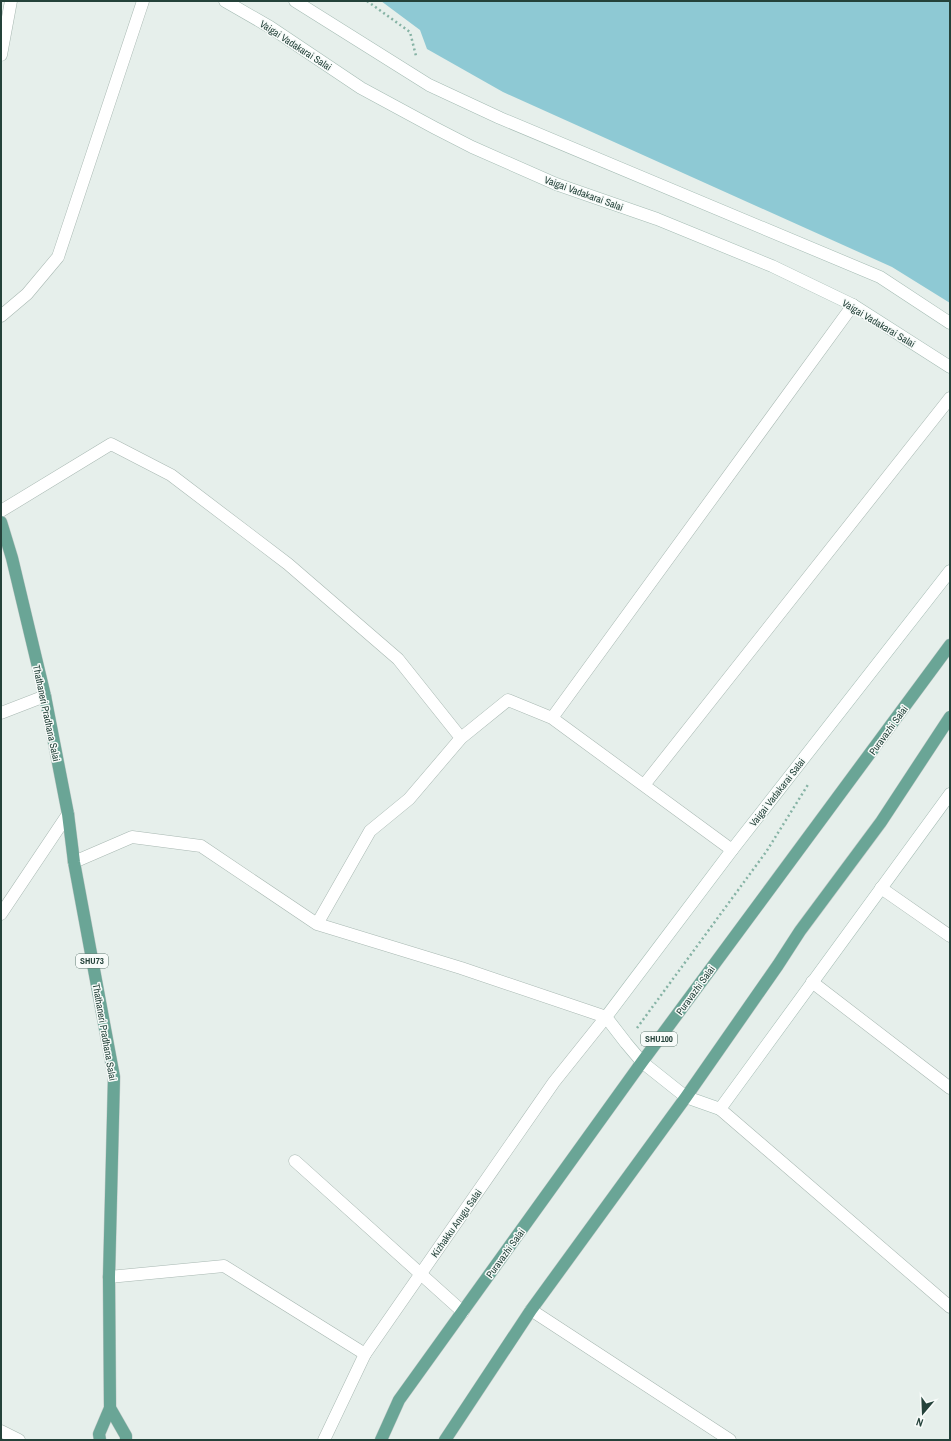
<svg xmlns="http://www.w3.org/2000/svg" width="951" height="1441" viewBox="0 0 951 1441" font-family="'Archivo Narrow',sans-serif">
<style>
.water{fill:#8ec9d4}
.lines{fill:none;stroke-linecap:round;stroke-linejoin:round}
.minor-casing{stroke:#a8b8b2;stroke-width:13}
.tertiary-casing{stroke:#a8b8b2;stroke-width:13}
.secondary-casing{stroke:#a4bbb3;stroke-width:13}
.primary-casing{stroke:#c2cac8;stroke-width:13}
.path{stroke:#86b3a5;stroke-width:2.5;stroke-dasharray:2 3;stroke-linecap:butt}
.minor{stroke:#fff;stroke-width:12}
.tertiary{stroke:#fff;stroke-width:12}
.secondary{stroke:#fff;stroke-width:12}
.primary{stroke:#6aa596;stroke-width:12}
.labels{text-anchor:middle;stroke-width:3;stroke-linejoin:round;paint-order:stroke}
.shield{fill:#f7fbf9;stroke:#637a73;stroke-width:1}
.shield-label{font-size:9px;font-weight:bold;fill:#24423a}
.street-label{font-size:10px;fill:#24423a;stroke:#f7fbf9}
</style>
<rect width="100%" height="100%" fill="#e6efeb"/>
<path class="water" d="M 381,1 L 950,1 L 950,303 L 892,267 L 503,92 L 427,49 L 420,30 Z"/>
<g class="lines">
<g class="minor-casing">
<path id="minor" d="M 1,55 L 11,1
M 1,316 L 27,294 L 58,257 L 143,1
M 1,511 L 111,444 L 171,475 L 288,564 L 398,659 L 461,738
M 1,713 L 45,696
M 552,718 L 853,305
M 644,785 L 950,398
M 74,862 L 132,837 L 201,846 L 317,924 L 461,968 L 606,1017
M 881,888 L 950,936
M 1,914 L 68,814
M 317,924 L 370,831 L 409,799 L 461,738 L 508,700 L 552,718 L 732,850
M 812,982 L 950,1088
M 720,1109 L 950,1307
M 295,1161 L 463,1312
M 109,1277 L 224,1266 L 365,1354
M 531,1310 L 730,1440
M 1,1431 L 19,1440"/>
</g>
<g class="tertiary-casing">
<path id="tertiary" d="M 324,1440 L 365,1354 L 554,1082 L 606,1017"/>
</g>
<g class="secondary-casing">
<path id="secondary" d="M 225,1 L 270,27 L 361,88 L 435,128 L 472,147 L 556,184 L 657,219 L 772,266 L 853,305 L 950,367
M 295,1 L 429,85 L 500,118 L 880,277 L 950,323
M 950,571 L 732,850 L 606,1017 L 626,1043 L 642,1062 L 686,1097 L 720,1109 L 950,794"/>
</g>
<g class="primary-casing">
<path id="primary" d="M 1,522 L 12,558 L 45,696 L 68,814 L 74,862 L 114,1077 L 109,1277 L 110,1408 L 99,1434 L 100,1440
M 110,1408 L 126,1436 L 126,1440
M 381,1440 L 399,1400 L 642,1062 L 950,645
M 445,1440 L 531,1310 L 686,1097 L 778,965 L 800,931 L 881,822 L 950,717"/>
</g>
<path class="path" d="M 367,1 L 410,32 L 416,56
M 637,1028 L 766,852 L 809,783"/>
<use href="#minor" class="minor"/>
<use href="#tertiary" class="tertiary"/>
<use href="#secondary" class="secondary"/>
<use href="#primary" class="primary"/>
</g>
<g class="labels">
<g class="shield">
<rect x="76" y="954" width="32" height="14" rx="3"/>
<rect x="641" y="1032" width="36" height="14" rx="3"/>
</g>
<g class="shield-label">
<text x="92" y="964">SHU73</text>
<text x="659" y="1042">SHU100</text>
</g>
<g class="street-label">
<text transform="translate(296 45) rotate(33)" y="4">Vaigai Vadakarai Salai</text>
<text transform="translate(584 193) rotate(20)" y="4">Vaigai Vadakarai Salai</text>
<text transform="translate(879 323) rotate(31)" y="4">Vaigai Vadakarai Salai</text>
<text transform="translate(47 713) rotate(78)" y="4">Thathaneri Pradhana Salai</text>
<text transform="translate(888 730) rotate(-54)" y="4">Puravazhi Salai</text>
<text transform="translate(777 792) rotate(-52)" y="4">Vaigai Vadakarai Salai</text>
<text transform="translate(695 990) rotate(-54)" y="4">Puravazhi Salai</text>
<text transform="translate(105 1032) rotate(80)" y="4">Thathaneri Pradhana Salai</text>
<text transform="translate(456 1223) rotate(-55)" y="4">Kizhakku Anugu Salai</text>
<text transform="translate(505 1253) rotate(-54)" y="4">Puravazhi Salai</text>
</g>
</g>
<rect width="951" height="1441" fill="none" stroke="#24423a" stroke-width="4"/>
<g transform="translate(923 1413) rotate(199)" stroke="#f7fbf9" stroke-width="3" paint-order="stroke">
<path d="M0-3L7 15L0 10L-7 15Z" fill="#24423a"/>
<text y="-6" font-size="11" font-weight="bold" text-anchor="middle" fill="#24423a">N</text>
</g>
</svg>
